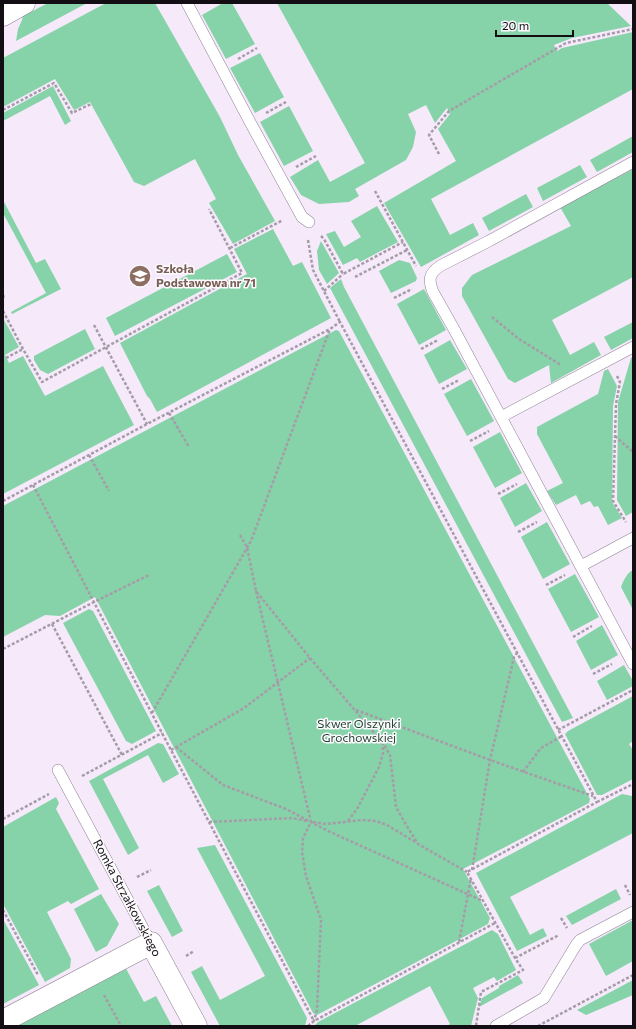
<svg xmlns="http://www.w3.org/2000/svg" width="636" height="1029" viewBox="0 0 636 1029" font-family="Commissioner,sans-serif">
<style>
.green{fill:#86d3a9}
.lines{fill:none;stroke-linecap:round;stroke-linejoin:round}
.service-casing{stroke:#8e8393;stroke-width:12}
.minor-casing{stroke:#8e8393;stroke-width:23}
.path{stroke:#a59ca8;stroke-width:2.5;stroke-dasharray:3 2;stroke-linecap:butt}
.service{stroke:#fff;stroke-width:11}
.minor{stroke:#fff;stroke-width:22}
.labels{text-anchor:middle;stroke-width:3;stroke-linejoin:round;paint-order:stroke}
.education-label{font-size:12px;font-weight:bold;fill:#785e54;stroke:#fdfafe;text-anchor:start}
.park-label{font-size:12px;fill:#1a3d2b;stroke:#fdfafe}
.street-label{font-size:12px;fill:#120e13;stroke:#fdfafe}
</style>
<rect width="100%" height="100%" fill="#f5e9fa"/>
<path class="green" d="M 48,3 L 87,3 L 16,41 L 18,29 L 22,20 L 23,16 Z
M 106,3 L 155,3 L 220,117 L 238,155 L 275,221 L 233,244 L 209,203 L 216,199 L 195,159 L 144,186 L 134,182 L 90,102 L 74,110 L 55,79 L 3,107 L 3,58 Z
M 223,3 L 232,3 L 255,44 L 226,59 L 202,15 Z
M 277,3 L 607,3 L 631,26 L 572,38 L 554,45 L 557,51 L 562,48 L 633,32 L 633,89 L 431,199 L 450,235 L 473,223 L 479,235 L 421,267 L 384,203 L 456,161 L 438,129 L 450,114 L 447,108 L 435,123 L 426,105 L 408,114 L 416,132 L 413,147 L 406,160 L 355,189 L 359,196 L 349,202 L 319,204 L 301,195 L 290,177 L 318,160 L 330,182 L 365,163 Z
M 260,53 L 284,97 L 255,113 L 230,68 Z
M 53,86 L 71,121 L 65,125 L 50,96 L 3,121 L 3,113 Z
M 289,106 L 313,151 L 284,166 L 260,122 Z
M 633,136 L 633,152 L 597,172 L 590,160 Z
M 580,165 L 587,177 L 543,201 L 537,188 Z
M 633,169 L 633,277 L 552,320 L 570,355 L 594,342 L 601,355 L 551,383 L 549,365 L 515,383 L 508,379 L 462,296 L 462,288 L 472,275 L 571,226 L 560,207 Z
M 526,194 L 533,207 L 489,231 L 482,218 Z
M 3,200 L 36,263 L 45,259 L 61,289 L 12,314 L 11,312 L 46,293 L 3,213 Z
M 377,206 L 398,242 L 360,262 L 357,258 L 343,265 L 326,234 L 335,231 L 344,247 L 361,237 L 351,221 Z
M 273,229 L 293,266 L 302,262 L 331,318 L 157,412 L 150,399 L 147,396 L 120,343 L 247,274 L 234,249 Z
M 321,241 L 339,273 L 327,284 L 319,270 L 317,251 Z
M 227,254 L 237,272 L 115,336 L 106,318 Z
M 399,260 L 410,263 L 417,278 L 416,281 L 391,293 L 379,271 Z
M 341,279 L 344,287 L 573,718 L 562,722 L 330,288 Z
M 424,289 L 446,330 L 419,345 L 397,304 Z
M 3,318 L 19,347 L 5,355 L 9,363 L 23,356 L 45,396 L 103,366 L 134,425 L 3,494 Z
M 633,322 L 633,338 L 611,350 L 604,337 Z
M 85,329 L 95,349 L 48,374 L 40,370 L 34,360 L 34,356 Z
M 336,330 L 339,331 L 590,799 L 589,803 L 463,869 L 490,918 L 488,924 L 317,1015 L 313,1013 L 95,597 L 60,616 L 45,615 L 3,637 L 3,506 Z
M 450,340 L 467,369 L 439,384 L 424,355 Z
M 633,357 L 633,512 L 626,516 L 617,500 L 618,402 L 631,358 Z
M 608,369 L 617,386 L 613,406 L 612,502 L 622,518 L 608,525 L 598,506 L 594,507 L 590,501 L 581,505 L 576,495 L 556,505 L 547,491 L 563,483 L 537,434 L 537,427 L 598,394 L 604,371 Z
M 471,379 L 494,421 L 467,436 L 444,394 Z
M 500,432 L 522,473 L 495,488 L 473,447 Z
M 526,483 L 542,511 L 515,527 L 500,498 Z
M 547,522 L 570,564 L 543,579 L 521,537 Z
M 633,570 L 633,610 L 621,587 C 623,581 627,573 633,570 Z
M 575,574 L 599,617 L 571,632 L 548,589 Z
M 89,609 L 93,611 L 156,731 L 132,744 L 126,741 L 63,623 Z
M 602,625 L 618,655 L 591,670 L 576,641 Z
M 624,665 L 633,681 L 633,686 L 607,700 L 597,681 Z
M 633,696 L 633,741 L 629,744 L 633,750 L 633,779 L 602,795 L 597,795 L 565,734 L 568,731 Z
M 158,743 L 163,744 L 179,774 L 163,783 L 148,755 L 103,779 L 139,848 L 128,855 L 89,781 Z
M 622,794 L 632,796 L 633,798 L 633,833 L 510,897 L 530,935 L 543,928 L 547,936 L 517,951 L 476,873 Z
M 56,797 L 59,803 L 56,809 L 99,889 L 71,904 L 68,901 L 47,912 L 71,959 L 70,968 L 45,982 L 3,904 L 3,827 Z
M 215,845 L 307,1018 L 305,1026 L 220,1026 L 191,972 L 202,966 L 220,1000 L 265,976 L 197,848 Z
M 159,885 L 183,931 L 172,937 L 147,891 Z
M 616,889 L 621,899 L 572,925 L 566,916 Z
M 101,894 L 119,924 L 107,946 L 96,952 L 74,909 Z
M 3,919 L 39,985 L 3,1004 Z
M 633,920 L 633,961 L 606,976 L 589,944 Z
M 492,930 L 498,934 L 516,970 L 497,981 L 494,977 L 473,988 L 478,998 L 471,1026 L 447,1026 L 450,1024 L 430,986 L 355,1026 L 314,1026 L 318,1022 Z
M 123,963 L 144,1002 L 156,996 L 172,1026 L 7,1026 Z
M 518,975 L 523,983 L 479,1007 L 482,998 L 499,988 L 499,986 Z
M 633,980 L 633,995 L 586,1015 L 577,1010 Z"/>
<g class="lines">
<g class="service-casing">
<path id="service" d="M 187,3 L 250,122 L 302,217 L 309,222
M 633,162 L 489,241 L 440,266 C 429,274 428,279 433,292 L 455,331 L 633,664
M 501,417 L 633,347
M 581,566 L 633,538
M 58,770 L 151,943
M 496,1026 L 544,998 L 576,945 L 580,940 L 633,912"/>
</g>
<g class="minor-casing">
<path id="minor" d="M 3,15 L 24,3
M 3,1021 L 151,943 L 196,1026"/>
</g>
<path class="path" d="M 238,59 L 257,48
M 3,110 L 54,83 L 72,113 L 91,104
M 266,113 L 286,102
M 439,154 L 429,135 L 449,111 L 566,43 L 633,29
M 296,167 L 316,156
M 375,191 L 416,266
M 321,236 L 324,239 L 343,274 L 403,242
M 308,240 L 313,270 L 340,322
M 230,248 L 283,220
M 355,277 L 407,250
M 324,291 L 343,274
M 3,298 L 4,294
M 394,298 L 412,289
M 3,311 L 23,349 L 42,382 L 242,273 L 209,209
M 492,317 L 519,339 L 561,365
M 94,325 L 147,424
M 421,349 L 438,340
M 6,358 L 23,349
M 617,376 L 620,382 L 616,404 L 613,501 L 626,522
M 442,389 L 459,380
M 169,413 L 189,447
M 615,436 L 633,452
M 470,441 L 489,431
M 89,455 L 109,491
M 33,485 L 162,733 L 314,1021
M 498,494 L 517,484
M 3,501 L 147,424 L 330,329 L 340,322 L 597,802 L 467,872 L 515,958 L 523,970 L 481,992 L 476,1026
M 518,532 L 537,522
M 240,535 L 247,547 L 256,591 L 310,658 L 383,743 L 390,755 L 396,807 L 405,823 L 418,844 L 467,872
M 546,585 L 565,575
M 256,591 L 311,822 L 303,838 L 302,852 L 306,876 L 321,920 L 317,1010 L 314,1021
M 52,624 L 122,755
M 573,637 L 592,626
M 3,649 L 94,602 L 149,575
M 593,674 L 612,664
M 356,710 L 490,760 L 593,796
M 152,713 L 251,541 L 330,329
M 558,730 L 633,690
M 176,747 L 223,785 L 286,809 L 328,831 L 483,901
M 171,750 L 244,708 L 310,658
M 523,772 L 541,748 L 562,736
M 82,776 L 162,733
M 597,802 L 633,784
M 3,819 L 49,794
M 348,821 L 357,809 L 379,767 L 383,753 L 383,744
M 209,822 L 292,818 L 307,821
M 313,822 L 326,824 L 362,820 L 376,821 L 387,825 L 417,843
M 472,870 L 490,760 L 514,657 L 517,653
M 137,877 L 151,870
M 625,885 L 630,895
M 3,910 L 38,975
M 561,918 L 567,928
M 459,942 L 471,878
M 186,956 L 194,951
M 515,958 L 559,935
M 104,995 L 121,1026
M 308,1026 L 314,1021 L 495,923
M 538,1026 L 633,975"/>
<use href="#service" class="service"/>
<use href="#minor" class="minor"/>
</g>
<defs>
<g id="school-disc" transform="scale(1.15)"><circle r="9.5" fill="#8d6e63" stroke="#fdfafe"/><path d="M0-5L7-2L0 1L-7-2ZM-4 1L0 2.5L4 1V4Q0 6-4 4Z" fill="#fff"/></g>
</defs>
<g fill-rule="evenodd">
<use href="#school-disc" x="140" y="276"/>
</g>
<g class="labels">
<g class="education-label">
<text x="156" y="273">Szkoła<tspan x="156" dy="14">Podstawowa nr 71</tspan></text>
</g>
<g class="park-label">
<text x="359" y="728">Skwer Olszynki<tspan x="359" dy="14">Grochowskiej</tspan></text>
</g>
<g class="street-label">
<text transform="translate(127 898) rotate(62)" y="4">Romka Strzałkowskiego</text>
</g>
</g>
<rect width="636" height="1029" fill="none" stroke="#120e13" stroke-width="8"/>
<path d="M496 30v6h77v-6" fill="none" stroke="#120e13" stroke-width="2"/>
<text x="502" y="30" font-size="12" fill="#120e13" stroke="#fdfafe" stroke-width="3" paint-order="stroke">20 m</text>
</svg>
